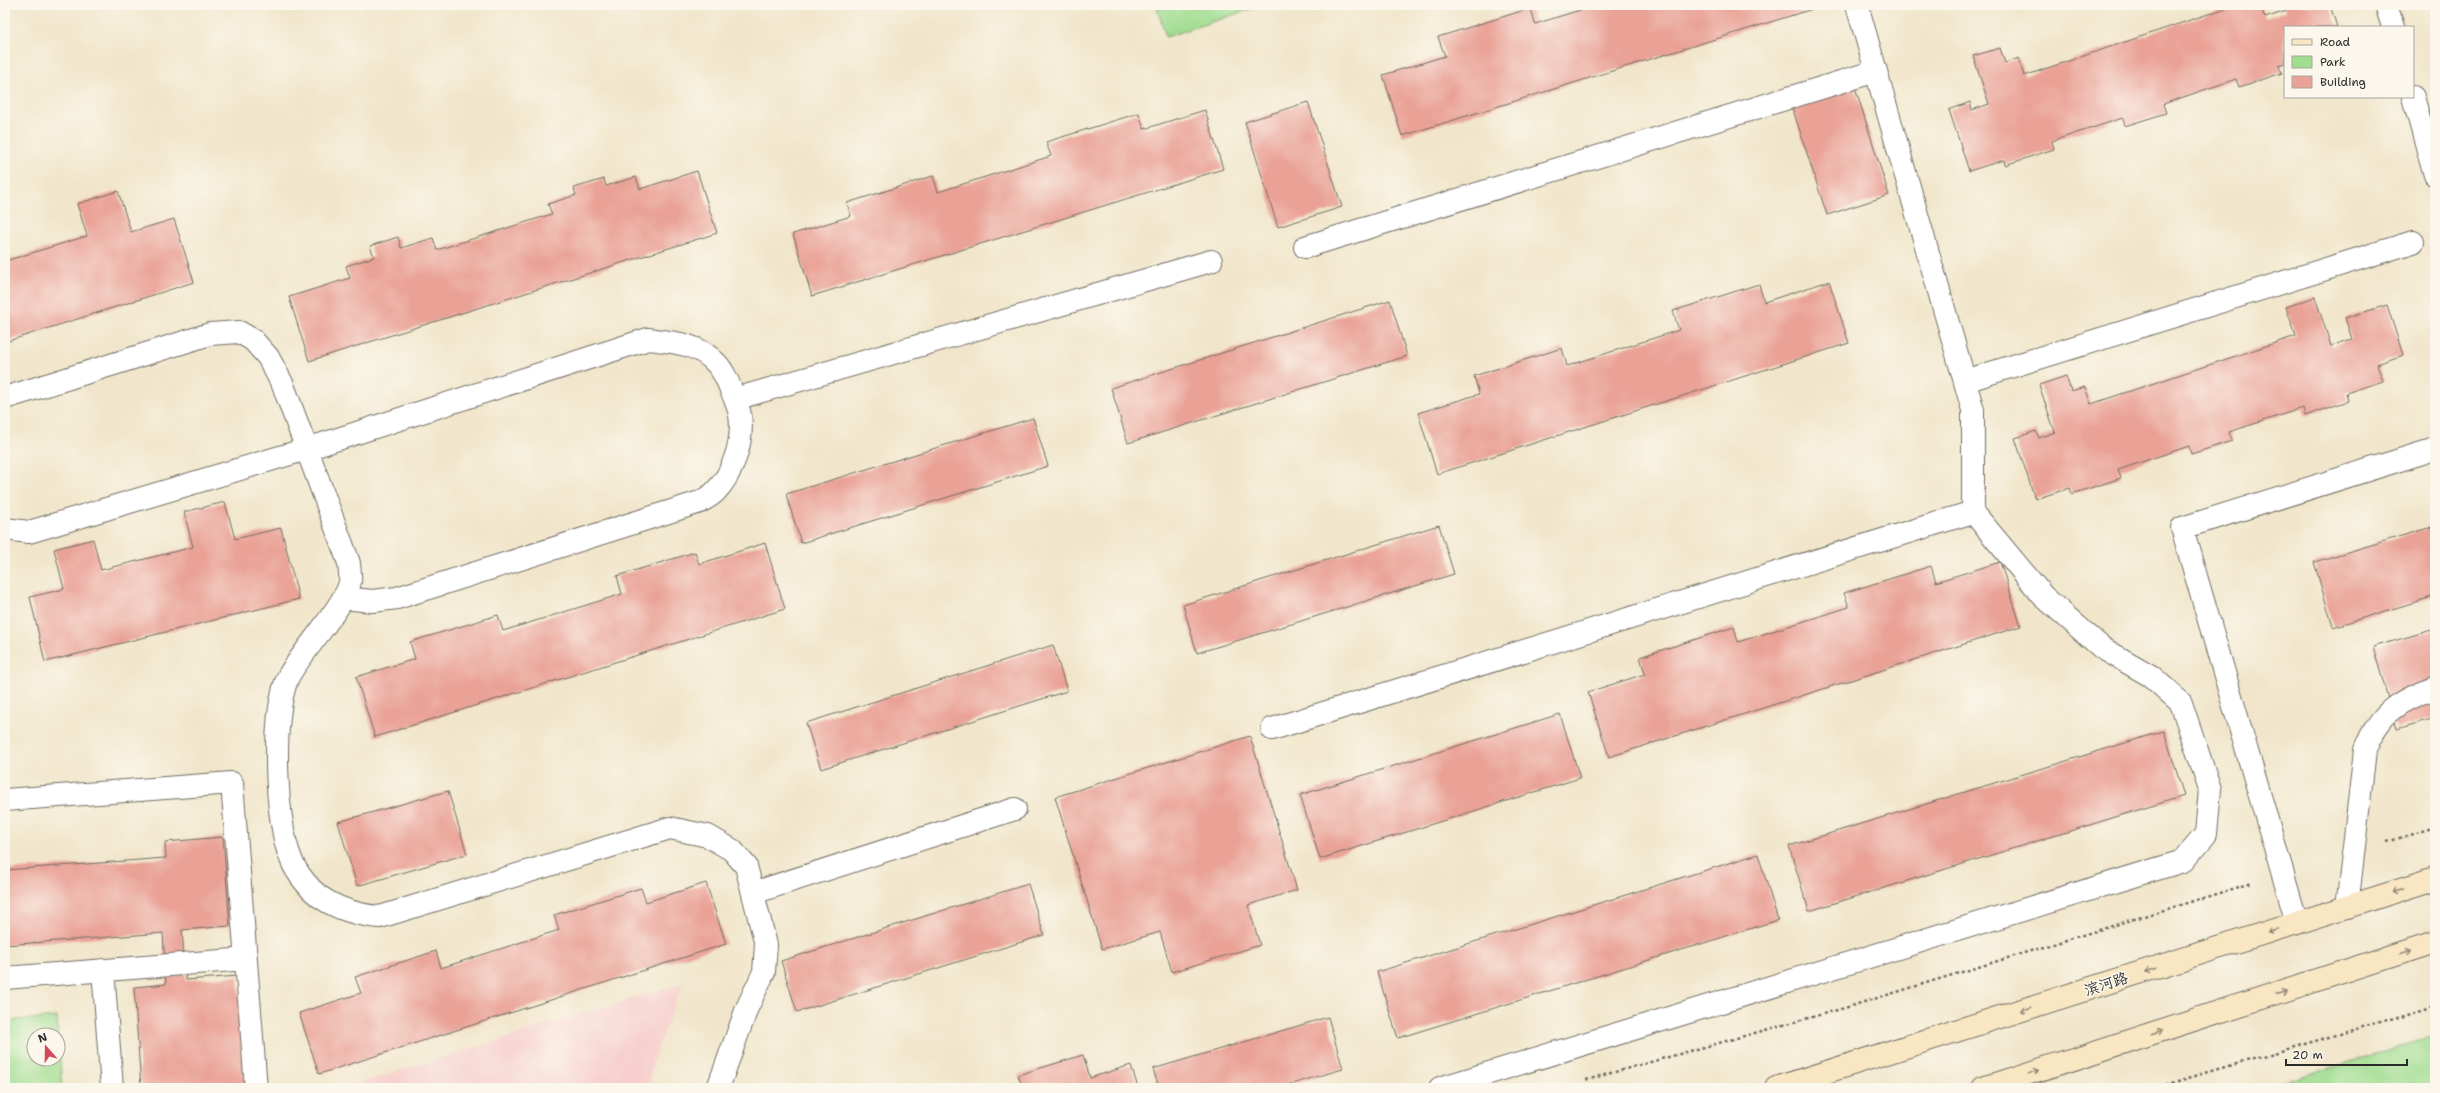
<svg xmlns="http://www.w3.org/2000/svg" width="2440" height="1093" viewBox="0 0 2440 1093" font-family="'Shantell Sans','LXGW WenKai TC',sans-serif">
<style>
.built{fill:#f7d0ce}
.green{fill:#a1dd91;stroke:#66845e;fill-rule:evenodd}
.building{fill:#eaa297}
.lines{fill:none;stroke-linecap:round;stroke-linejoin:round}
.service-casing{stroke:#706c63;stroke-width:24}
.minor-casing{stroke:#706c63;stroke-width:24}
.secondary-casing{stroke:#706c63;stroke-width:24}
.path{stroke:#706c63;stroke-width:2.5;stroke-dasharray:3 3;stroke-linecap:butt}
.service{stroke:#fff;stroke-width:22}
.minor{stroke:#fff;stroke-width:22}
.secondary{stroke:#f9e7c3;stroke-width:22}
.oneway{stroke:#928977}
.labels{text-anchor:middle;stroke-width:3;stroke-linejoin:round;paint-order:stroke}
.street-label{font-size:15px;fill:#2b2b2b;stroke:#fbf7ec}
</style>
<rect width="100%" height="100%" fill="#fbf7ec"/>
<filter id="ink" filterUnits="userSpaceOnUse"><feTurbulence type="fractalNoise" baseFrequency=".025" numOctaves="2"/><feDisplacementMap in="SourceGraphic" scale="8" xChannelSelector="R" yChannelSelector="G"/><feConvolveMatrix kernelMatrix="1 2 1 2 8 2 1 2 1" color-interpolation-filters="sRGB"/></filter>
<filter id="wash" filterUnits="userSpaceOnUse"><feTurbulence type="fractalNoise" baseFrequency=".012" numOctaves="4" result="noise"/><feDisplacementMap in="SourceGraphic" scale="16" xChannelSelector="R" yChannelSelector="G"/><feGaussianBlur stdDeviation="0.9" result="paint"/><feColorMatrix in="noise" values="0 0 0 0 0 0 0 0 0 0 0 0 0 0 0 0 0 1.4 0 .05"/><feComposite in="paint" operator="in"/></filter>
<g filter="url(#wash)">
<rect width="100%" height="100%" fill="#f1e6cb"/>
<path class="built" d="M 683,983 L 653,1060 L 650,1088 L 344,1088 Z"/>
<path class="green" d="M 1156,5 L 1263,5 L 1166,37 Z
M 57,1017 L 62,1088 L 5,1088 L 5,1021 ZM 34,1035 L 58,1035 L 58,1059 L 34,1059 Z
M 2435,1036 L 2435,1088 L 2264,1088 Z"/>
<g id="blocks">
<path class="building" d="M 1596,5 L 1818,5 L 1819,7 L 1402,136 L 1383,75 L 1445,56 L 1438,37 L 1531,8 L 1535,24 Z
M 2229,5 L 2260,5 L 2265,18 L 2286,11 L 2284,5 L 2330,5 L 2337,27 L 2285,27 L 2285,63 L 2279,65 L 2282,73 L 2239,87 L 2236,79 L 2163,104 L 2166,113 L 2125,126 L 2123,118 L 2052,141 L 2054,149 L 2005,165 L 2004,160 L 1969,171 L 1949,110 L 1970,102 L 1972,110 L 1989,104 L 1973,56 L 2000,48 L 2005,63 L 2019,58 L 2024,76 L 2229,7 Z
M 1855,87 L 1889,195 L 1827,215 L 1792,107 Z
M 1308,102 L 1342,207 L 1278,227 L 1245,122 Z
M 1205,110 L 1223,169 L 812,296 L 793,234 L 851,216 L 847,203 L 933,176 L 938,192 L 1051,156 L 1046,142 L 1139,113 L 1144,129 Z
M 697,171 L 717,233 L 309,361 L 289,297 L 350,278 L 346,266 L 374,257 L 370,246 L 398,237 L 401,248 L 433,238 L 437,250 L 552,214 L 548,204 L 576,195 L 574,188 L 604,179 L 606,186 L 636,177 L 640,189 Z
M 118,191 L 131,232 L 174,219 L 194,282 L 5,342 L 5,261 L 87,236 L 77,204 Z
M 1829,281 L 1849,343 L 1437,474 L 1418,413 L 1479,394 L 1474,376 L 1562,348 L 1567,366 L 1679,330 L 1673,311 L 1759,284 L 1764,302 Z
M 2315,297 L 2331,346 L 2352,339 L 2345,318 L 2387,305 L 2403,355 L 2377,364 L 2383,381 L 2346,393 L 2348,401 L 2305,416 L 2303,408 L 2229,432 L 2232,441 L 2191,454 L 2189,446 L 2118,470 L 2121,478 L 2072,494 L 2070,488 L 2035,499 L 2015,438 L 2036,431 L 2039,438 L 2055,432 L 2039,385 L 2066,376 L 2071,391 L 2085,387 L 2091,404 L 2296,336 L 2286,307 Z
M 1390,300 L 1407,356 L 1128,443 L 1111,388 Z
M 1033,418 L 1048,466 L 801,543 L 786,494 Z
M 225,502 L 235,539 L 281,528 L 299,599 L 45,662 L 30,597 L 64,589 L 54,549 L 93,539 L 101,570 L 193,547 L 184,512 Z
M 1439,525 L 1454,574 L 1197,653 L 1183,605 Z
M 2435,526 L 2435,596 L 2333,627 L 2314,562 Z
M 765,543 L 785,609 L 375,737 L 356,677 L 415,659 L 410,642 L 498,615 L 503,631 L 622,594 L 617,576 L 695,552 L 699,564 Z
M 2000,562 L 2021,626 L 1609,757 L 1588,692 L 1645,674 L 1640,657 L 1734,627 L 1738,642 L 1849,607 L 1844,593 L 1931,566 L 1936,582 Z
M 2435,629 L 2435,718 L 2397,729 L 2373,647 Z
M 1053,645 L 1067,691 L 821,769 L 806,723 Z
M 1560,714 L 1580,778 L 1320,859 L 1300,795 Z
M 2164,731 L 2184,796 L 1809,911 L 1789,846 Z
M 1250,736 L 1297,890 L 1248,905 L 1260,945 L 1172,972 L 1160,932 L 1102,949 L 1055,797 Z
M 448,791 L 467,854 L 357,886 L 338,822 Z
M 223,837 L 230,926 L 182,930 L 186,980 L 238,976 L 246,1088 L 141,1088 L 134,987 L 166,984 L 163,933 L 5,945 L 5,870 L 166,858 L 165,842 Z
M 1758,854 L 1778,920 L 1398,1038 L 1377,972 Z
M 706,883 L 726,944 L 319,1074 L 299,1013 L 361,993 L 355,977 L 436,951 L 441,968 L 559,930 L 554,915 L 641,888 L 646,902 Z
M 1028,884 L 1044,935 L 797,1012 L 781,961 Z
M 1328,1017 L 1343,1069 L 1278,1088 L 1159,1088 L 1153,1069 Z
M 1083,1055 L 1090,1078 L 1131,1065 L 1138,1088 L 1023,1088 L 1018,1075 Z"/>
</g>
</g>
<g filter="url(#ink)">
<use href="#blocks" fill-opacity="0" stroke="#706c63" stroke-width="1"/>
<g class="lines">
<g class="service-casing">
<path id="service" d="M 1305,247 L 1876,71
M 1965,381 L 2413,242
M 5,398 L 210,334 L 239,332 L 253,340 L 268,357 L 283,385 L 349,563 C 349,568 351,575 350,581 C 349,601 299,655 288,677 C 271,715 275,821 291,859 C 294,867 300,876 305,882 C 322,905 354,915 380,917 L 670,828 L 708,836 L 732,850 L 746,866 L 766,945 L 764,972 L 747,1008 L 718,1088
M 735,399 L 1211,261
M 5,529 L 29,532 L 307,449 L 648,339 C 672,342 698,343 716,363 C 724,371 728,382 732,392 C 735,399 739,408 740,415 C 744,440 733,474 715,492 C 711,496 705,499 700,502 L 397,598 L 373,601 L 343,598
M 1272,729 L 1973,512
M 5,800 L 232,783 L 256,1088
M 753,893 L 1015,809
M 2347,907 L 2365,750 C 2379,713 2398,700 2435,688
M 103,970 L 112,1088
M 5,978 L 246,959
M 1440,1088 L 2183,861 L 2206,834 L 2210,789 L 2181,703 L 2151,676 L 2102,648 L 2043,596 L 1973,512 L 1973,410 L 1857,5"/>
</g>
<g class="minor-casing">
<path id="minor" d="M 2386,5 L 2393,27
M 2413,97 L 2435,175
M 2297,923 L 2182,528 L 2435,449"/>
</g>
<g class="secondary-casing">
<path id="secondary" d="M 1776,1088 L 2435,879
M 1983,1088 L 2435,942"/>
</g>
<path class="path" d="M 2387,842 L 2435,827
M 1586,1080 L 1848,1007 L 2252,883
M 2154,1088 L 2435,1006"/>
<use href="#service" class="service"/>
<use href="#minor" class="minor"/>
<use href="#secondary" class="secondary"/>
</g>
<defs><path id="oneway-shaft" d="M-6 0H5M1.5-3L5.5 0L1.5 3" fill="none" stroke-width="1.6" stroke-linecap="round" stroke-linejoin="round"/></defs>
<g class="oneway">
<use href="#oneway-shaft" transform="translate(2398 891) rotate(162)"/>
<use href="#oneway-shaft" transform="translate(2274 930) rotate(162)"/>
<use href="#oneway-shaft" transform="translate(2405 952) rotate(-18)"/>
<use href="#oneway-shaft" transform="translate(2150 970) rotate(162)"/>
<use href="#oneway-shaft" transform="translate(2281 992) rotate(-18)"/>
<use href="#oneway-shaft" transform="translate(2026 1009) rotate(162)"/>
<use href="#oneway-shaft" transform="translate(2157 1032) rotate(-18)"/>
<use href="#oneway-shaft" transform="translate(2034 1072) rotate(-18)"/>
</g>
</g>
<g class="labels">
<g class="street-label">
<text transform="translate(2106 984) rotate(-18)" y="5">滨河路</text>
</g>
</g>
<rect width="2440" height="1093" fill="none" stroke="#fbf7ec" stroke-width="20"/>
<rect x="2284" y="26" width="130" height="72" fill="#fbf7ec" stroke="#a8a59f"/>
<rect x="2292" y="39" width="20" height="6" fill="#f9e7c3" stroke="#a8a59f"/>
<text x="2320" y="46" font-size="12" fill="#2b2b2b">Road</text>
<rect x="2292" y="56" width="20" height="12" fill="#a1dd91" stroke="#a8a59f"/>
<text x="2320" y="66" font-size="12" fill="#2b2b2b">Park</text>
<rect x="2292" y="76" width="20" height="12" fill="#eaa297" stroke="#a8a59f"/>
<text x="2320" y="86" font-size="12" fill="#2b2b2b">Building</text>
<g transform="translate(46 1047) rotate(340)"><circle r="19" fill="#fbf7ec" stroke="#a8a59f"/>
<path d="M0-3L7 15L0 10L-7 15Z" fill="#d1495b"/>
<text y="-6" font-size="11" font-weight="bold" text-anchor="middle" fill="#2b2b2b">N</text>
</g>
<path d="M2286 1059v6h121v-6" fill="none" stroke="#2b2b2b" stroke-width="2"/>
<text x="2292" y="1059" font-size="12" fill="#2b2b2b" stroke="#fbf7ec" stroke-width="3" paint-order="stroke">20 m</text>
</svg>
